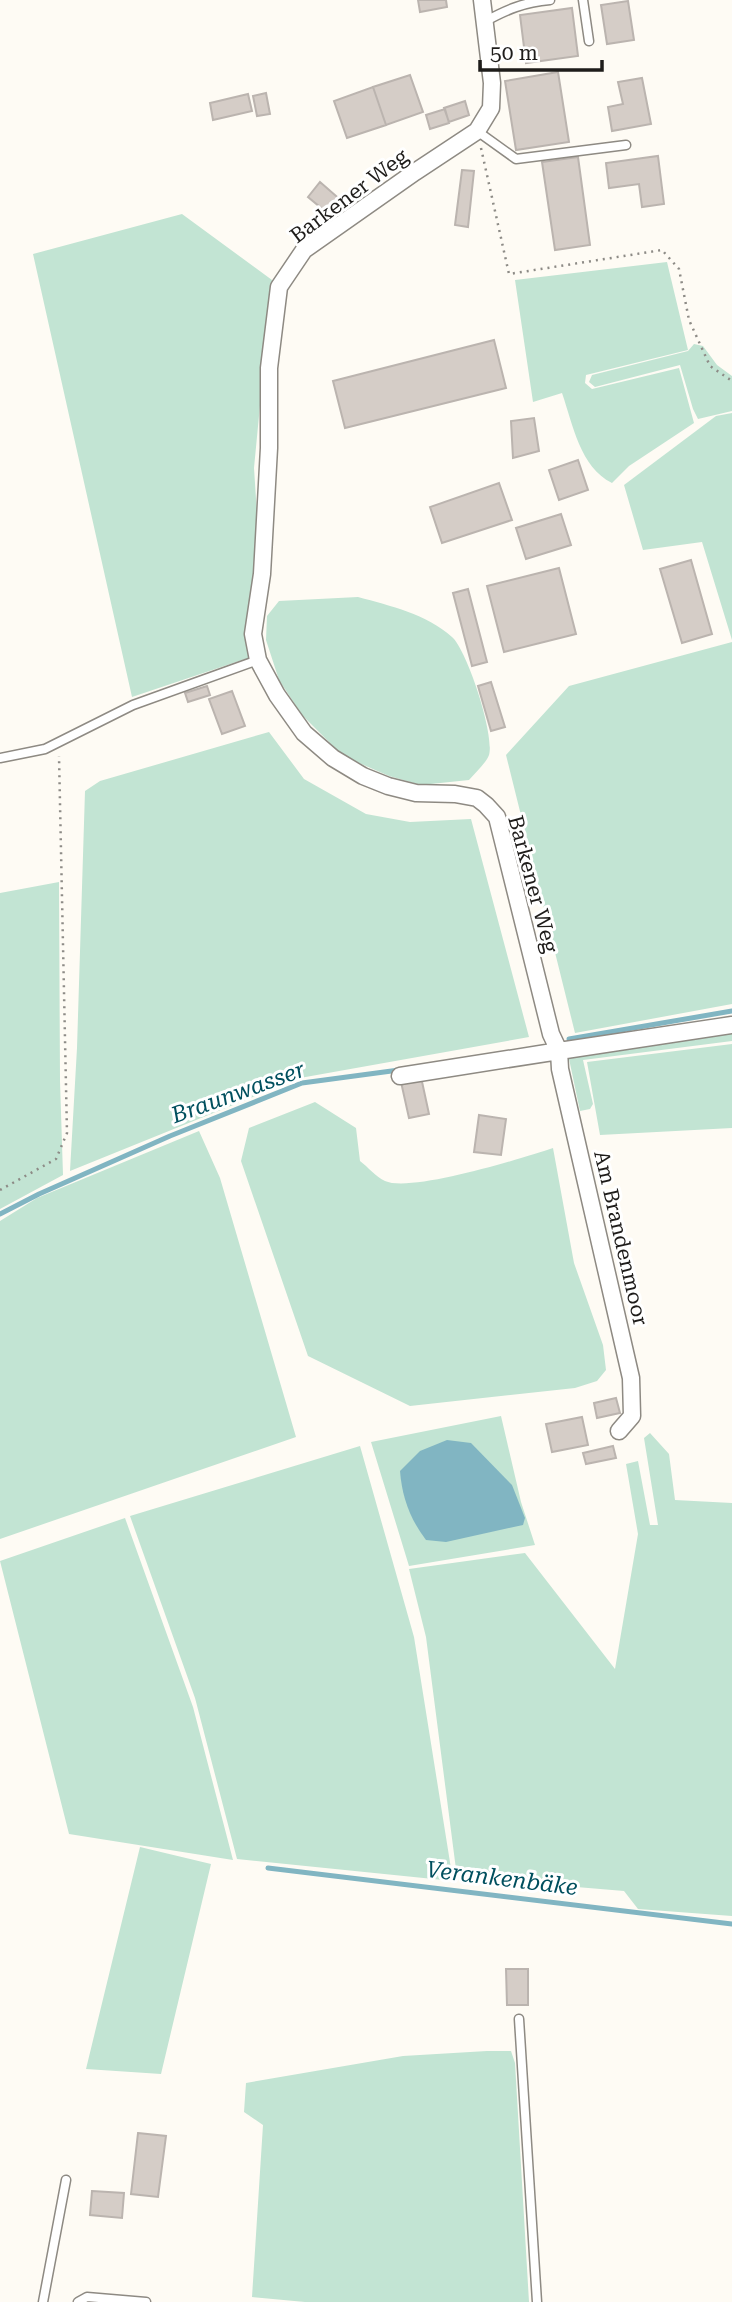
<svg xmlns="http://www.w3.org/2000/svg" width="732" height="2302" viewBox="0 0 732 2302" font-family="'Roboto Serif',serif">
<style>
.green{fill:#c2e4d3}
.water{fill:#81b5c2}
.lines{fill:none;stroke-linecap:round;stroke-linejoin:round}
.stream{stroke:#81b5c2;stroke-width:5}
.building{fill:#d5cdc7;stroke:#bbb4af;stroke-width:2}
.service-casing{stroke:#8e8a83;stroke-width:11}
.minor-casing{stroke:#8e8a83;stroke-width:19}
.path{stroke:#8d8b86;stroke-width:2.5;stroke-dasharray:2 5;stroke-linecap:butt}
.service{stroke:#fff;stroke-width:8}
.minor{stroke:#fff;stroke-width:16}
.labels{text-anchor:middle;stroke-width:6;stroke-linejoin:round;paint-order:stroke}
.street-label{font-size:21px;fill:#1e1c1a;stroke:#fff}
.water-label{font-size:23px;font-style:italic;fill:#004f5e;stroke:#fff}
</style>
<rect width="100%" height="100%" fill="#fefbf4"/>
<path class="green" d="M 182,214 L 272,280 L 254,468 L 257,514 L 256,585 L 249,630 L 248,658 L 132,697 L 33,254 Z
M 667,262 L 688,350 L 586,375 L 585,383 L 592,389 L 679,368 L 694,423 L 629,466 L 612,483 C 580,467 573,425 562,393 L 533,402 L 515,280 Z
M 694,344 L 703,346 L 717,365 L 732,376 L 732,411 L 698,419 L 693,409 L 680,365 L 595,387 L 589,382 L 592,375 L 688,351 Z
M 732,413 L 732,640 L 702,542 L 643,550 L 624,485 L 716,416 Z
M 358,597 C 391,606 426,614 452,637 C 467,650 495,735 489,755 C 486,763 475,773 469,780 L 421,785 L 389,776 L 343,756 L 302,715 L 279,680 L 266,640 L 267,616 L 279,601 Z
M 732,642 L 732,1004 L 575,1033 L 506,755 L 569,686 Z
M 269,732 L 304,779 L 366,814 L 410,822 L 471,819 L 529,1037 L 300,1078 L 70,1171 L 77,1048 L 85,791 L 100,781 Z
M 59,882 L 60,1081 L 63,1175 L 0,1209 L 0,893 Z
M 732,1028 L 732,1041 L 583,1060 L 593,1104 L 590,1109 L 580,1111 L 568,1054 Z
M 732,1044 L 732,1128 L 600,1135 L 587,1062 Z
M 315,1102 L 356,1128 L 360,1161 C 368,1167 376,1177 385,1181 C 411,1193 523,1158 553,1148 L 574,1263 L 603,1345 L 606,1370 L 597,1381 L 575,1388 L 410,1406 L 308,1356 L 241,1161 L 249,1128 Z
M 199,1131 L 220,1178 L 296,1437 L 0,1539 L 0,1221 L 37,1198 Z
M 501,1416 L 521,1502 L 535,1545 L 409,1566 L 371,1442 Z
M 650,1433 L 669,1454 L 675,1500 L 732,1503 L 732,1916 L 638,1909 L 624,1891 L 457,1877 L 426,1637 L 409,1569 L 525,1553 L 615,1669 L 638,1534 L 626,1464 L 638,1461 L 650,1525 L 658,1525 L 644,1438 Z
M 360,1446 L 414,1637 L 453,1881 L 237,1859 L 195,1698 L 130,1516 Z
M 125,1518 L 193,1707 L 233,1860 L 69,1834 L 0,1561 Z
M 140,1847 L 211,1864 L 161,2074 L 86,2069 Z
M 487,2051 L 511,2051 L 515,2063 L 529,2302 L 305,2302 L 252,2297 L 263,2125 L 244,2112 L 246,2083 L 403,2056 Z"/>
<path class="water" d="M 447,1440 L 471,1443 L 512,1485 L 525,1518 L 523,1525 L 446,1542 L 426,1540 C 410,1519 402,1497 400,1471 L 420,1451 Z"/>
<g class="lines">
<path class="stream" d="M 569,1039 L 732,1011
M 0,1214 L 39,1194 L 170,1136 L 302,1083 L 399,1070
M 268,1868 L 732,1924"/>
</g>
<path class="building" d="M 418,0 L 446,0 L 447,7 L 420,12 Z
M 628,1 L 634,40 L 607,44 L 601,5 Z
M 572,8 L 578,56 L 526,63 L 520,15 Z
M 558,72 L 569,142 L 516,150 L 505,81 Z
M 410,75 L 423,112 L 386,125 L 373,87 Z
M 642,78 L 651,124 L 612,131 L 608,107 L 623,104 L 618,82 Z
M 373,87 L 386,125 L 347,138 L 334,101 Z
M 266,93 L 270,114 L 257,116 L 253,96 Z
M 248,94 L 252,111 L 213,120 L 210,103 Z
M 465,101 L 469,115 L 449,122 L 444,108 Z
M 445,109 L 449,123 L 430,129 L 426,115 Z
M 658,156 L 664,204 L 642,207 L 639,184 L 609,188 L 606,163 Z
M 578,157 L 590,245 L 555,250 L 542,162 Z
M 462,170 L 474,171 L 468,227 L 455,225 Z
M 320,182 L 343,202 L 331,216 L 308,197 Z
M 494,340 L 506,388 L 345,428 L 333,381 Z
M 534,418 L 539,451 L 513,458 L 511,421 Z
M 578,460 L 588,490 L 559,500 L 549,470 Z
M 499,483 L 512,520 L 442,543 L 430,507 Z
M 561,514 L 571,545 L 526,559 L 516,528 Z
M 691,560 L 712,634 L 682,643 L 660,569 Z
M 559,568 L 576,634 L 504,652 L 487,586 Z
M 468,589 L 487,662 L 472,666 L 453,593 Z
M 491,682 L 505,727 L 491,731 L 478,686 Z
M 207,686 L 210,695 L 188,702 L 185,693 Z
M 232,691 L 245,726 L 222,734 L 209,699 Z
M 421,1077 L 429,1114 L 409,1118 L 401,1082 Z
M 479,1115 L 506,1119 L 501,1155 L 474,1152 Z
M 616,1398 L 620,1413 L 597,1418 L 594,1403 Z
M 582,1417 L 588,1445 L 552,1452 L 546,1424 Z
M 613,1446 L 616,1458 L 586,1464 L 583,1453 Z
M 506,1969 L 528,1969 L 528,2005 L 507,2005 Z
M 138,2133 L 166,2136 L 158,2197 L 131,2194 Z
M 92,2191 L 124,2193 L 122,2218 L 90,2215 Z"/>
<g class="lines">
<g class="service-casing">
<path id="service" d="M 583,0 L 589,41
M 484,22 C 506,10 524,2 550,0
M 477,131 L 516,159 L 626,145
M 0,758 L 45,749 L 133,705 L 258,660
M 519,2019 L 537,2302
M 43,2302 L 66,2180
M 78,2302 L 87,2297 L 146,2302"/>
</g>
<g class="minor-casing">
<path id="minor" d="M 482,0 L 492,83 L 491,108 L 477,131 L 415,172 L 304,250 L 279,287 L 269,368 L 269,448 L 262,574 L 253,634 L 258,660 L 277,695 L 304,733 L 333,758 L 363,776 L 388,786 L 416,793 L 455,794 L 477,798 L 486,805 L 497,817 L 551,1034 L 559,1051 L 732,1025
M 400,1076 L 559,1051 L 560,1069 L 631,1378 L 632,1416 L 619,1431"/>
</g>
<path class="path" d="M 481,148 L 509,274 L 662,250 L 679,269 L 689,320 L 710,366 L 732,381
M 0,1190 L 56,1159 L 67,1133 L 59,756"/>
<use href="#service" class="service"/>
<use href="#minor" class="minor"/>
</g>
<g class="labels">
<g class="street-label">
<text transform="translate(349 196) rotate(-37)" y="7">Barkener Weg</text>
<text transform="translate(533 884) rotate(75)" y="7">Barkener Weg</text>
<text transform="translate(621 1238) rotate(77)" y="7">Am Brandenmoor</text>
</g>
<g class="water-label">
<text transform="translate(238 1092) rotate(-20)" y="8">Braunwasser</text>
<text transform="translate(502 1878) rotate(7)" y="8">Verankenbäke</text>
</g>
</g>
<path d="M480 60v10h122v-10" fill="none" stroke="#1e1c1a" stroke-width="3.5"/>
<text x="490" y="60" font-size="21" fill="#1e1c1a" stroke="#ffffff" stroke-width="5" paint-order="stroke">50 m</text>
</svg>
